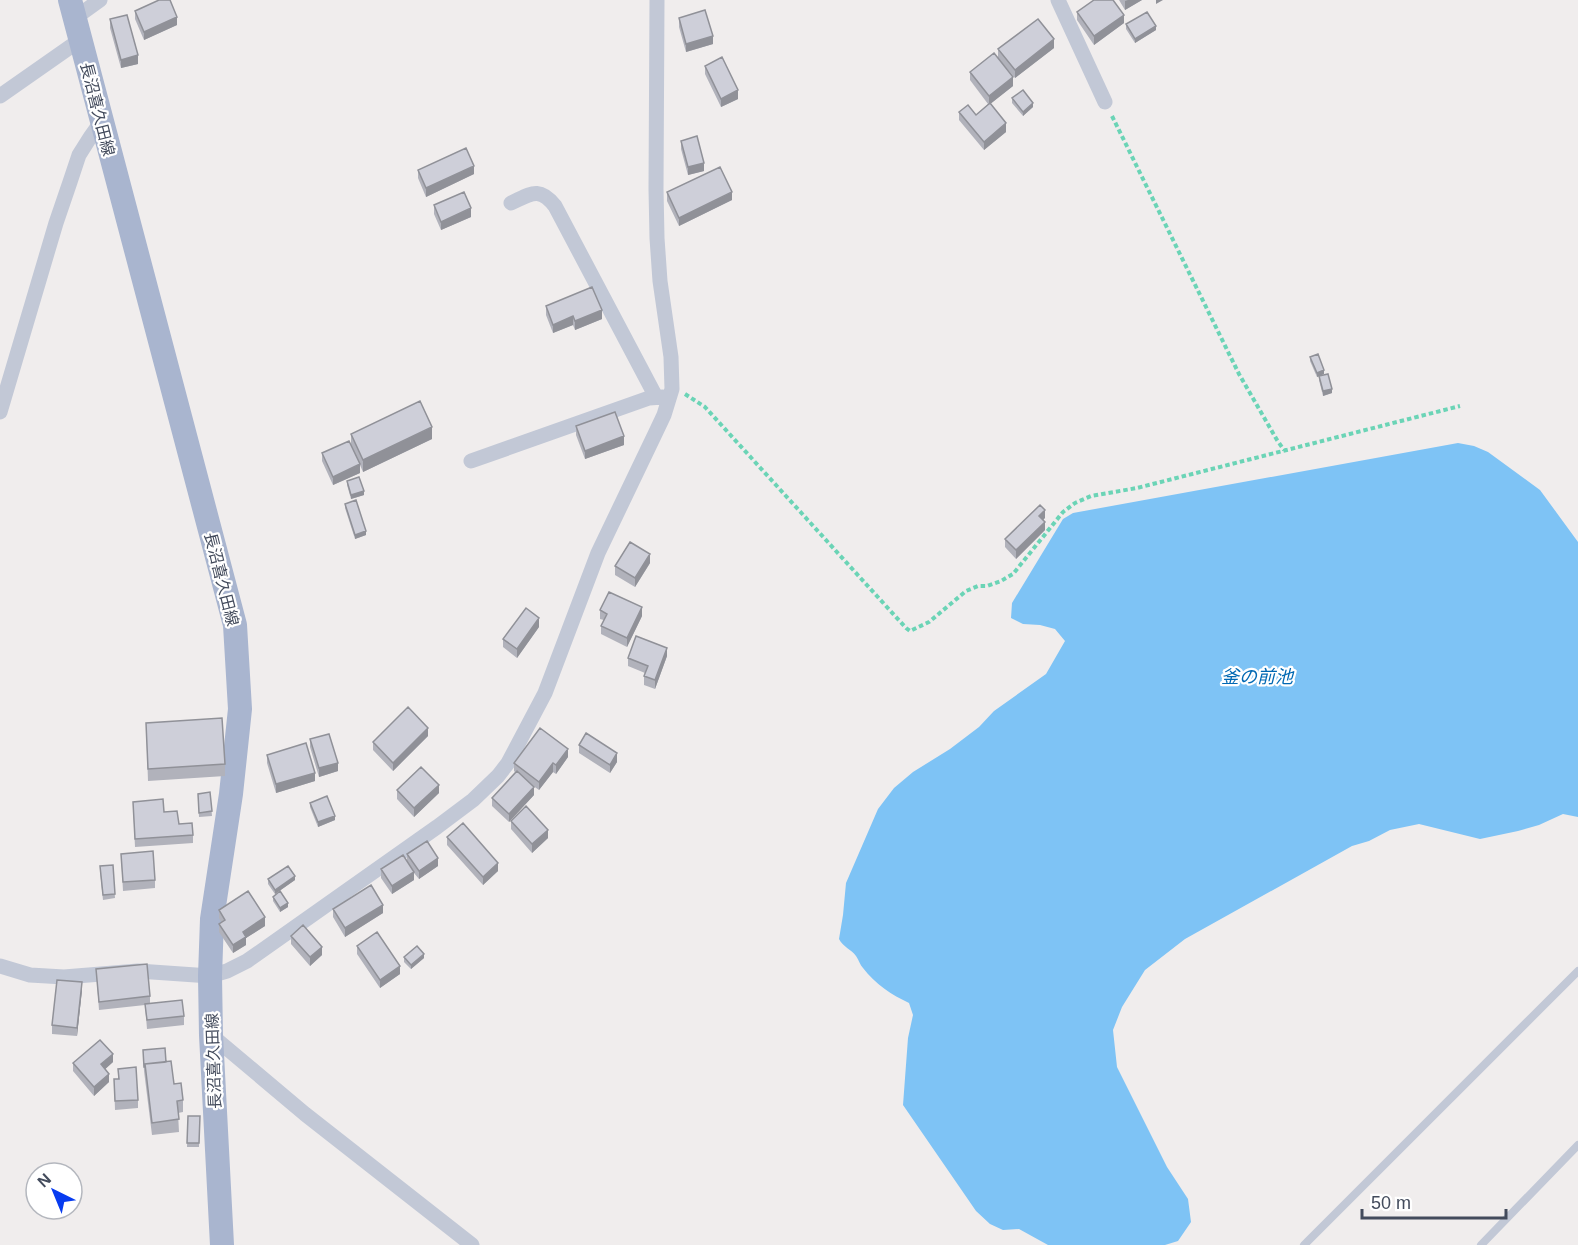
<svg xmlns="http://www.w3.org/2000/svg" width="1578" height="1245" viewBox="0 0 1578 1245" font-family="Arial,'Noto Sans JP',sans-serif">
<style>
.water{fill:#7ec3f5}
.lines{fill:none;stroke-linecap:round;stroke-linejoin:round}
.path{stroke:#6bd4b6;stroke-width:4;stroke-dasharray:4.5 3;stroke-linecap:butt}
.service{stroke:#c2c8d6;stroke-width:8}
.minor{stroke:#c2c8d6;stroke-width:15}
.primary{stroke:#a9b5cf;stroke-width:24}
.wall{fill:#b1b2bb}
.shaded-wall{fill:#909198}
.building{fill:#cecfd9;stroke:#909198;stroke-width:1.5}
.labels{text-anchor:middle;stroke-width:4.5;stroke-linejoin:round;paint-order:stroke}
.street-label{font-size:16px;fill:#434b5c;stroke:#fff}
.water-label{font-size:18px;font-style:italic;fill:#0068b3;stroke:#fff}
</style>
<rect width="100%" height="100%" fill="#f0eded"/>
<path class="water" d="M 1458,443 L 1474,446 L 1488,452 L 1540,490 L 1578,542 L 1578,817 L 1563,814 L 1539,825 L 1518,831 L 1480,839 L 1419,824 L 1390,830 L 1369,841 L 1352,846 L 1185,939 L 1145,970 L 1122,1007 L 1113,1030 L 1117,1067 L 1167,1167 L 1188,1199 L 1191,1222 L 1178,1241 L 1165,1245 L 1048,1245 L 1019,1229 L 1003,1230 L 990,1224 L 976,1211 L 903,1105 L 908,1038 L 913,1015 L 909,1003 C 892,995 875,984 863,968 C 860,965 859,960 856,956 C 851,949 843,947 839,939 L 843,915 L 846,883 L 878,809 L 894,788 L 913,772 L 950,749 L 979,727 L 994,711 L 1046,674 L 1065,641 L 1055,629 L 1040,625 L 1023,624 L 1011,618 L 1012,603 L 1063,519 L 1073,513 Z"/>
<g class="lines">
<path class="path" d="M 1112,116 L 1239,374 L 1277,440 L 1284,450
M 685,394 L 705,407 L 906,628 L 910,631 L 929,622 L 966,591 L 978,586 L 987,586 L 1001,581 L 1013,574 L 1063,512 L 1075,503 L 1091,496 L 1137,488 L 1460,406"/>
<path class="service" d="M 1304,1245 L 1578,971
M 1481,1245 L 1578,1145"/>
<path class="minor" d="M 1058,0 L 1105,102
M 75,18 L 100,0
M 0,96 L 80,40
M 511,203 C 531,194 539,186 555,206 L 656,397
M 0,412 L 56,223 L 70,182 L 79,155 L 91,136 L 101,122
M 471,461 L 649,398 L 663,397
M 0,966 L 30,975 L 64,977 L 138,971 L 210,976 L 227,971 L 247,961 L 437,827 L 473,800 L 498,776 L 508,763 L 545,693 L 598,553 L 655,434 L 664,415 L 672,389 L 671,357 L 660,281 L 657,238 L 656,189 L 657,0
M 211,1035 L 305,1114 L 472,1245"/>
<path class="primary" d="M 70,0 L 235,625 L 240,709 L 231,794 L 212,919 L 210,976 L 211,1035 L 222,1245"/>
</g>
<path class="wall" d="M 1119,0 L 1142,0 L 1125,10 Z
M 135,11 L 177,25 L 144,40 L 135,19 Z
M 1077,12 L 1124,23 L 1094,45 L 1077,20 Z
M 679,18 L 713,44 L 686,52 L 679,27 Z
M 110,19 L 138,64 L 121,68 L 110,28 Z
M 1126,24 L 1156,30 L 1135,43 L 1126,29 Z
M 1054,48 L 1015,78 L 998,58 L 998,49 Z
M 705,66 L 738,99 L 721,107 L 705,74 Z
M 970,72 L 1013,86 L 990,104 L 1006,132 L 984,150 L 959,120 L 959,112 L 976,115 L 988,104 L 970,80 Z
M 1012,98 L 1033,107 L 1023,116 L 1012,103 Z
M 681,141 L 704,171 L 688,175 L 681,149 Z
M 418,170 L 474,174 L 426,197 L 418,178 Z
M 667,192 L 732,200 L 679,226 L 667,201 Z
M 434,205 L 471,217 L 441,230 L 434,214 Z
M 546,306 L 602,319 L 575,330 L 573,325 L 553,333 L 546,315 Z
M 1310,357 L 1324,374 L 1317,377 L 1310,361 Z
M 1319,376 L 1332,393 L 1323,396 L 1319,380 Z
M 576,426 L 624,445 L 585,459 L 576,435 Z
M 351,434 L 432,439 L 363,472 L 360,465 L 360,473 L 333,485 L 322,461 L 322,453 L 351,444 Z
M 347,481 L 364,495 L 351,499 L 347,485 Z
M 345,504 L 366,535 L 355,539 L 345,508 Z
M 1045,518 L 1043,520 L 1045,530 L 1016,559 L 1005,547 L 1005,539 Z
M 650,563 L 635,587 L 615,575 L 615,566 Z
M 600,610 L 642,616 L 627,647 L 601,634 L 601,626 L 604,620 L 600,619 Z
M 539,627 L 517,658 L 503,647 L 503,639 Z
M 667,656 L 655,689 L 644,685 L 644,676 L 645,673 L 628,666 L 628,658 Z
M 146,723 L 225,764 L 225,776 L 148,781 Z
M 428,736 L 393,771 L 373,750 L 373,742 Z
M 310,739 L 338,771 L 319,777 L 310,747 Z
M 579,745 L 617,762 L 610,773 L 579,753 Z
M 267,755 L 315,781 L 276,793 L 267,763 Z
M 568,757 L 556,774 L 553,772 L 539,790 L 529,783 L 534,795 L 509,822 L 492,806 L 492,798 L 515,772 L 514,771 L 514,763 Z
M 397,790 L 439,793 L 414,817 L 397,799 Z
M 210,792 L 212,816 L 199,817 L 198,794 Z
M 133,802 L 164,812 L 193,835 L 193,843 L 135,847 Z
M 310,803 L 335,820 L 318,827 L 310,807 Z
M 511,821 L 548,838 L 532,853 L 511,829 Z
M 447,837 L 498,871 L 483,885 L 447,845 Z
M 121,854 L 155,880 L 155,888 L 123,891 Z
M 407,854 L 438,866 L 419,879 L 414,873 L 414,880 L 392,894 L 381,878 L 381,869 L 407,861 Z
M 113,865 L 115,898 L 103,900 L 100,871 Z
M 268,879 L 295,880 L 275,894 L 268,884 Z
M 273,897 L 288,907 L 280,912 L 273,901 Z
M 333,909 L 383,913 L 345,937 L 333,917 Z
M 219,910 L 265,926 L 246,938 L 246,945 L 233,953 L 219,932 L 219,924 L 221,922 L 219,918 Z
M 291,936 L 322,955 L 310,966 L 291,944 Z
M 357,946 L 400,974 L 380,988 L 357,954 Z
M 404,957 L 424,958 L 411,969 L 404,962 Z
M 96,969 L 150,996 L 150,1003 L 184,1016 L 184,1025 L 147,1029 L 145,1005 L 99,1010 Z
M 82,990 L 77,1036 L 52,1034 L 52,1025 Z
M 143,1050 L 166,1062 L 174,1084 L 183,1100 L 183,1112 L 178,1113 L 179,1132 L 152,1135 L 144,1071 Z
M 113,1062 L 105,1069 L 109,1082 L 94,1096 L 73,1071 L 73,1063 Z
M 118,1069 L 138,1100 L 138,1108 L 115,1110 L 114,1079 L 118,1079 Z
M 188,1116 L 200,1116 L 199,1147 L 187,1147 Z"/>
<path class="shaded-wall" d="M 1128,0 L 1142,0 L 1125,10 L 1125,1 Z
M 1156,0 L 1163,0 L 1156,4 Z
M 1124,15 L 1124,23 L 1094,45 L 1094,36 Z
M 177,17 L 177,25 L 144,40 L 144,32 Z
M 1156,26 L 1156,30 L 1135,43 L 1135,39 Z
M 713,36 L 713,44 L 686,52 L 686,44 Z
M 1054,39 L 1054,48 L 1015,78 L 1015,70 Z
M 138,55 L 138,64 L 121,68 L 121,60 Z
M 1013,77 L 1013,86 L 989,105 L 989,96 Z
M 738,90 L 738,99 L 721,107 L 721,99 Z
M 1033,103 L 1033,107 L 1023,116 L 1023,112 Z
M 1006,123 L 1006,132 L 984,150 L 984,142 Z
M 704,163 L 704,171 L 688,175 L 688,167 Z
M 474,166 L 474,174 L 426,197 L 426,188 Z
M 732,192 L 732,200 L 679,226 L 679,218 Z
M 471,208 L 471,217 L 441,230 L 441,222 Z
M 602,310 L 602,319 L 575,330 L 575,321 Z
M 573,316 L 573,325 L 553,333 L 553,325 Z
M 1324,370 L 1324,374 L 1317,377 L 1317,373 Z
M 1332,389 L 1332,393 L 1323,396 L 1323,391 Z
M 432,427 L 432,439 L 363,472 L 363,460 Z
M 624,436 L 624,445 L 585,459 L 585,451 Z
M 360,464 L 360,473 L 333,485 L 333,477 Z
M 364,491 L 364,495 L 351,499 L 351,495 Z
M 1045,510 L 1045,518 L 1039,524 L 1039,516 Z
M 1045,522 L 1045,530 L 1016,559 L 1016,550 Z
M 366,531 L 366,535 L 355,539 L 355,535 Z
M 650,554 L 650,563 L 635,587 L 635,578 Z
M 642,607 L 642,616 L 627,647 L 627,638 Z
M 539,618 L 539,627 L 517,658 L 517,649 Z
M 667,648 L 667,656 L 655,689 L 655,680 Z
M 428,728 L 428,736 L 393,771 L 393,763 Z
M 568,749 L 568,757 L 556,774 L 556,765 Z
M 617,753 L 617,762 L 610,773 L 610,765 Z
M 338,763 L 338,771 L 319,777 L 319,768 Z
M 553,763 L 553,772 L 539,790 L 539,782 Z
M 315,773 L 315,781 L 276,793 L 276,784 Z
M 439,785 L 439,793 L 414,817 L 414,808 Z
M 534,787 L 534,795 L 509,822 L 509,814 Z
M 335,816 L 335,820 L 318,827 L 318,822 Z
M 548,830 L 548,838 L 532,853 L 532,844 Z
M 438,858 L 438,866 L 419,879 L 419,871 Z
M 498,863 L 498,871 L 483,885 L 483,877 Z
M 414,872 L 414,880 L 392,894 L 392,886 Z
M 295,876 L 295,880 L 275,894 L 275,890 Z
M 288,903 L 288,907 L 280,912 L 280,908 Z
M 383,905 L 383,913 L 345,937 L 345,928 Z
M 265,917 L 265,926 L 246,938 L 246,945 L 233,953 L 233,945 L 243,932 Z
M 322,947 L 322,955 L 310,966 L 310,957 Z
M 424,954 L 424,958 L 411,969 L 411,965 Z
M 400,966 L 400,974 L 380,988 L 380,980 Z
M 82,982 L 82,990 L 77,1036 L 77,1028 Z
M 113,1054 L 113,1062 L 101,1073 L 101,1064 Z
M 109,1074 L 109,1082 L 94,1096 L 94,1087 Z"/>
<path class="building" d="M 159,0 L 170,0 L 177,17 L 144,32 L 135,11 Z
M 1094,0 L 1113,0 L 1124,15 L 1094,36 L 1077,12 Z
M 705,10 L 713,36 L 686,44 L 679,18 Z
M 1147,12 L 1156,26 L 1135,39 L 1126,24 Z
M 127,15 L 138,55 L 121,60 L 110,19 Z
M 1038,19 L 1054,39 L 1015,70 L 998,49 Z
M 994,53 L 1013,77 L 989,96 L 970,72 Z
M 722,57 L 738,90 L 721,99 L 705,66 Z
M 1023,90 L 1033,103 L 1023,112 L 1012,98 Z
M 990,103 L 1006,123 L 984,142 L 959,112 L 968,105 L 976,115 Z
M 697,136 L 704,163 L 688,167 L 681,141 Z
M 466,148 L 474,166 L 426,188 L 418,170 Z
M 720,167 L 732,192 L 679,218 L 667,192 Z
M 464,192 L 471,208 L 441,222 L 434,205 Z
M 592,287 L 602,310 L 575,321 L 573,316 L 553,325 L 546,306 Z
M 1318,354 L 1324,370 L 1317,373 L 1310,357 Z
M 1328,374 L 1332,389 L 1323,391 L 1319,376 Z
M 420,401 L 432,427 L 363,460 L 351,434 Z
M 615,412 L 624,436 L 585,451 L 576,426 Z
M 349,441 L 360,464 L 333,477 L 322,453 Z
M 359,477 L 364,491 L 351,495 L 347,481 Z
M 356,500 L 366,531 L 355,535 L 345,504 Z
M 1040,505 L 1045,510 L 1039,516 L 1045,522 L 1016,550 L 1005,539 Z
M 630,542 L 650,554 L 635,578 L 615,566 Z
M 609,592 L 642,607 L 627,638 L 601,626 L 607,614 L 600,610 Z
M 526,608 L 539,618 L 517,649 L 503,639 Z
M 636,636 L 667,648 L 655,680 L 644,676 L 648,666 L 628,658 Z
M 408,707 L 428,728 L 393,763 L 373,742 Z
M 222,718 L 225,764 L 148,769 L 146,723 Z
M 540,728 L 568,749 L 556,765 L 553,763 L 539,782 L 514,763 Z
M 586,733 L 617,753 L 610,765 L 579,745 Z
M 329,734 L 338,763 L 319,768 L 310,739 Z
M 306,743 L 315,773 L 276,784 L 267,755 Z
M 421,767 L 439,785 L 414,808 L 397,790 Z
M 517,771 L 534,787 L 509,814 L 492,798 Z
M 210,792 L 212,811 L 199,813 L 198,794 Z
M 327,796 L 335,816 L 318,822 L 310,803 Z
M 163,799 L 164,812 L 177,811 L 179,824 L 192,823 L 193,835 L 135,839 L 133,802 Z
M 526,806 L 548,830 L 532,844 L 511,821 Z
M 463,823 L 498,863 L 483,877 L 447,837 Z
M 427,841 L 438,858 L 419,871 L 407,854 Z
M 153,851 L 155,880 L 123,882 L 121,854 Z
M 403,855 L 414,872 L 392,886 L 381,869 Z
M 113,865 L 115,894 L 103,895 L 100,866 Z
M 288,866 L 295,876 L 275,890 L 268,879 Z
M 371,885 L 383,905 L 345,928 L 333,909 Z
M 248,891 L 265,917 L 243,932 L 246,937 L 233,945 L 219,924 L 225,920 L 219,910 Z
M 280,891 L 288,903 L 280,908 L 273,897 Z
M 303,925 L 322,947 L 310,957 L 291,936 Z
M 377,932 L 400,966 L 380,980 L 357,946 Z
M 417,946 L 424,954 L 411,965 L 404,957 Z
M 147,964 L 150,996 L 99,1002 L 96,969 Z
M 57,980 L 82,982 L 77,1028 L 52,1025 Z
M 182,1000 L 184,1016 L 147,1020 L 145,1004 Z
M 100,1040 L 113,1054 L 101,1064 L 109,1074 L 94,1087 L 73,1063 Z
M 165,1048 L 166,1062 L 145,1064 L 145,1067 L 144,1067 L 143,1050 Z
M 171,1061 L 174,1084 L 181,1083 L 183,1100 L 177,1101 L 179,1119 L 152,1123 L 145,1064 Z
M 136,1067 L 138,1100 L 115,1101 L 114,1079 L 119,1079 L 118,1069 Z
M 188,1116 L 200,1116 L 199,1143 L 187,1143 Z"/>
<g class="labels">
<g class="street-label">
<text transform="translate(98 109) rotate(76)" y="6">長沼喜久田線</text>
<text transform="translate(222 579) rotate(76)" y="6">長沼喜久田線</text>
<text transform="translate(213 1061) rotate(-92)" y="6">長沼喜久田線</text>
</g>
<g class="water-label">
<text x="1257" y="683">釜の前池</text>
</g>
</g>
<g transform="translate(54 1191) rotate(317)"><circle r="28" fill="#ffffff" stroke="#b4b7be" stroke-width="1.5"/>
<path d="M0-4.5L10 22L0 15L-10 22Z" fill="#073bf0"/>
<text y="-9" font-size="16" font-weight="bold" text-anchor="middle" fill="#434b5c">N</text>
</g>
<path d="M1362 1209v9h144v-9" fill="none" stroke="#434b5c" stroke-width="3"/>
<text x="1371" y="1209" font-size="18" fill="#434b5c" stroke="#ffffff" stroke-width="4.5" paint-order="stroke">50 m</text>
</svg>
